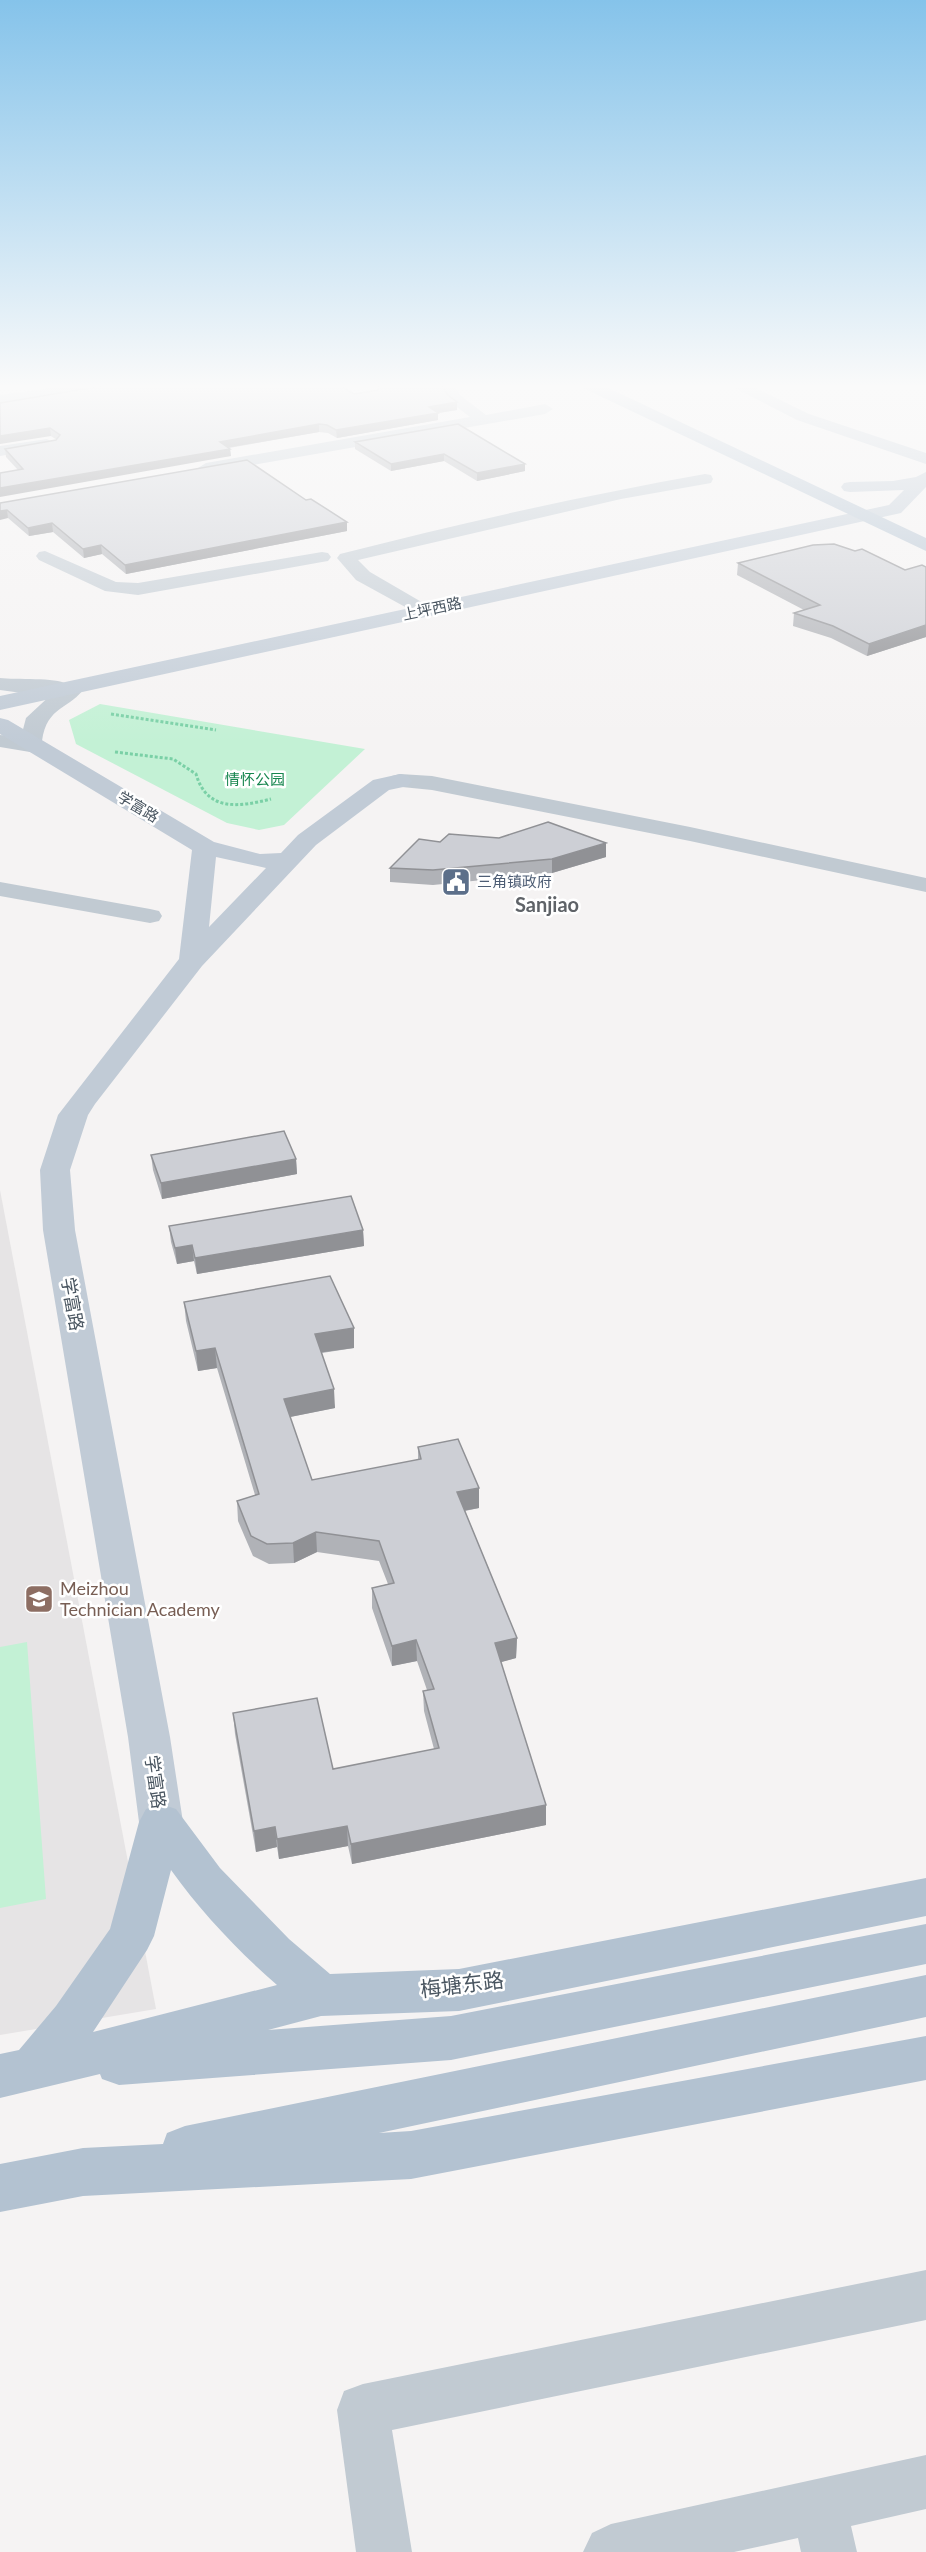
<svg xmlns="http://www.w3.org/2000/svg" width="926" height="2552" viewBox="0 0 926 2552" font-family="Lato,'Noto Sans SC',sans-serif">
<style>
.education{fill:#e6e4e5}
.green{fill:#c3f1d5}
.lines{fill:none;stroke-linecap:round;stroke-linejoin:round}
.path{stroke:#7ad0a6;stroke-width:3;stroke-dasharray:3 2;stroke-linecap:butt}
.street{fill:#c1cad2;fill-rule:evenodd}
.secondary{fill:#c1cbd6;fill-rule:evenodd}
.primary{fill:#b3c2d1;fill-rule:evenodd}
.wall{fill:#b0b2b7}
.shaded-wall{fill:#909195}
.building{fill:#cdcfd5;stroke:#909195;stroke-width:1.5}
.labels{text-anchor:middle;stroke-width:5;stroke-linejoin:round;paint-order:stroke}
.far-street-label{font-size:15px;fill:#4a5661;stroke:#fff}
.far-park-label{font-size:15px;fill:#17864f;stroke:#fff}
.far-service-label{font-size:15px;fill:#4e5e75;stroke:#fff;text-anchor:start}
.street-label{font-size:18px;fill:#4a5661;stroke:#fff}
.education-label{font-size:18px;fill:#785e54;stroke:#fff;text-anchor:start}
.far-district-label{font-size:20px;font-weight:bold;fill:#5f6368;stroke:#fff}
.near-street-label{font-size:21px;fill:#4a5661;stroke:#fff}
</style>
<rect width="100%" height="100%" fill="#f5f3f3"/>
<path class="education" d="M 0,1190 L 156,2009 L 0,2035 Z"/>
<path class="green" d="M 100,704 L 365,749 L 284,825 L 259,830 L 227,823 L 76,744 L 69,720 Z
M 27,1642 L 46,1899 L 0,1908 L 0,1647 Z"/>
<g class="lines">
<path class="path" d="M 111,714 L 216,730
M 115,752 L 173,759 L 196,774 C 207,812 239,807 271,799"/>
<path class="street" d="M 71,385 L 113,385 L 106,390 L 0,405 L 0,395 Z
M 439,385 L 454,385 L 460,395 L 486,415 L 545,404 L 553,409 L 545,414 L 206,473 L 198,468 L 206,463 L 470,417 L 449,401 Z
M 47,439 L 55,444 L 53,447 L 0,456 L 0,446 Z
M 705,474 L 711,475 L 713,479 L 711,483 L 621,499 L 358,560 L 370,572 L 425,604 L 428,608 L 425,612 L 418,614 L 356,580 L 337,558 L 340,554 C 460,523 582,496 705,474 Z
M 45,551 L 116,582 L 138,583 L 322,552 L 328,553 L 331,557 L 328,561 L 322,562 L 138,595 L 105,591 L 39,560 L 36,556 L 39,552 Z
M 0,678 C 15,680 57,677 66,684 L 76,680 L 83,682 L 86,686 C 70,710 47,705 42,741 L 47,746 L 44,751 L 36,753 L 0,747 L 0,735 L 21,737 L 26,718 L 54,692 L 22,693 L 0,690 Z
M 400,774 L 432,776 L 690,827 L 926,878 L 926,892 L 690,841 L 432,790 L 392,786 L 389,781 L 392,776 Z
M 0,882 L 150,909 L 159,911 L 162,916 L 159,921 L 150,923 L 0,896 Z
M 926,2270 L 926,2320 L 392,2430 L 412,2552 L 356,2552 L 337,2410 L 344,2391 L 363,2384 Z
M 926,2455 L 926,2509 L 851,2526 L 857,2552 L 801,2552 L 798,2538 L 734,2552 L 583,2552 L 592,2533 L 611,2524 Z"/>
<path class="secondary" d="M 729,385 L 750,385 L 809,414 L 926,453 L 926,464 L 797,420 Z
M 926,472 L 926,487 L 901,513 L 0,710 L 0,696 L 889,505 L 904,490 L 850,492 L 844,491 L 841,487 L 844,483 L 850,482 L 893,481 L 916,477 Z
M 0,718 L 8,720 L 214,842 L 260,854 L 281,853 L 298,835 L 373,780 L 400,774 L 408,776 L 412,781 L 408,786 L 389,790 L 316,845 L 202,966 L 95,1104 L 88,1115 L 70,1170 L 75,1230 L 170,1737 L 183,1822 L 176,1835 L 161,1840 L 146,1835 L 139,1822 L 128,1737 L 43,1230 L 40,1170 L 58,1115 L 179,959 L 192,850 L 0,734 ZM 216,857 L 266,868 L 209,927 Z"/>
<path class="primary" d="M 581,385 L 602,385 L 926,538 L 926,551 L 583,388 Z
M 161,1804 L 176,1809 L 220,1868 L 289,1939 L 330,1974 L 459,1969 L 926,1878 L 926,1916 L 459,2011 L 321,2016 L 268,2030 L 451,2016 L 926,1924 L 926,1964 L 451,2060 L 119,2085 L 102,2079 L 100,2074 L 0,2098 L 0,2054 L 19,2050 L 56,2006 L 110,1929 L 139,1822 L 146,1809 ZM 171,1870 C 201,1912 238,1951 277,1985 L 93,2032 L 147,1950 L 154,1936 Z
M 926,1975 L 926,2017 L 379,2133 L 411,2131 L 926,2036 L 926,2080 L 411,2179 L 83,2196 L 0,2212 L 0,2164 L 83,2148 L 163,2144 L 167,2133 L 185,2126 Z"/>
</g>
<path class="wall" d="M 354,394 L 457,410 L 438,413 L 438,420 L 337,438 L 328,433 L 319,432 L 229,448 L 230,449 L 231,456 L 18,470 L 6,457 L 5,449 L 57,440 L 0,403 Z
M 458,424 L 525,471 L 477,481 L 444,461 L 391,471 L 355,449 L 355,442 Z
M 0,503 L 347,531 L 126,574 L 102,554 L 84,558 L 53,532 L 29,536 L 8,518 Z
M 738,563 L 905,570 L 926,567 L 926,637 L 867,656 L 831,638 L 793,626 L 794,613 L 804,610 L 737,575 Z
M 440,842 L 606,857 L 552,873 L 433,885 L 390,882 L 390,868 Z
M 151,1155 L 296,1159 L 297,1174 L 162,1199 L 153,1170 Z
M 169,1226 L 363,1230 L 364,1246 L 197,1274 L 194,1261 L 177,1264 L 171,1242 Z
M 184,1302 L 354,1328 L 354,1348 L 322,1353 L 335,1408 L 290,1417 L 312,1480 L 418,1460 L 418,1447 L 479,1488 L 479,1508 L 465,1511 L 517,1638 L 516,1658 L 501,1662 L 546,1805 L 546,1825 L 352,1864 L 348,1846 L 279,1859 L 277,1847 L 256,1852 L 235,1734 L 233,1713 L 333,1769 L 434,1749 L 424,1711 L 423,1691 L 427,1690 L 417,1661 L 392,1666 L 372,1608 L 372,1588 L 388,1584 L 379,1561 L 317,1552 L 294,1563 L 269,1564 L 253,1556 L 238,1521 L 237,1501 L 255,1495 L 217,1368 L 198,1371 L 186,1321 Z"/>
<path class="shaded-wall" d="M 457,402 L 457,410 L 438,413 L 438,420 L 337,438 L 336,430 L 429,407 Z
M 319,424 L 319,432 L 220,449 L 220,442 Z
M 50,428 L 51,436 L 0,444 L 0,436 Z
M 230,449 L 231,456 L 0,497 L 0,488 Z
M 444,454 L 444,461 L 391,471 L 391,464 Z
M 525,464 L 525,471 L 477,481 L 477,473 Z
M 7,510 L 8,518 L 0,520 L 0,511 Z
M 347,522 L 347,531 L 126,574 L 125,565 Z
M 52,523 L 53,532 L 29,536 L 28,528 Z
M 101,545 L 102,554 L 84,558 L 83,549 Z
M 926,625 L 926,637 L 867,656 L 869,644 Z
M 606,843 L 606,857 L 552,873 L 552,859 Z
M 296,1159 L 297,1174 L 162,1199 L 161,1183 Z
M 363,1230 L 364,1246 L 197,1274 L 195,1258 Z
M 192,1245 L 194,1261 L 177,1264 L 175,1248 Z
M 354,1328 L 354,1348 L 317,1353 L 315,1334 Z
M 215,1348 L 217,1368 L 198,1371 L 196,1351 Z
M 334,1389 L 335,1408 L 285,1418 L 284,1399 Z
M 479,1488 L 479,1508 L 457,1512 L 457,1492 Z
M 316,1532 L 317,1552 L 294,1563 L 293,1543 Z
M 517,1638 L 516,1658 L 494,1664 L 495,1643 Z
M 416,1640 L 417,1661 L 392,1666 L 392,1646 Z
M 546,1805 L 546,1825 L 352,1864 L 351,1844 Z
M 347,1826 L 348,1846 L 279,1859 L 277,1839 Z
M 275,1827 L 277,1847 L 256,1852 L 254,1831 Z"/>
<path class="building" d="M 108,385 L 339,385 L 354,394 L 378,390 L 379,385 L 439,385 L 442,387 L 448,395 L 457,402 L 429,407 L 438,413 L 336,430 L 327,425 L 319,424 L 220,442 L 230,449 L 0,488 L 0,473 L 23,469 L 5,449 L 56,440 L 60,435 L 50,428 L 0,436 L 0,403 Z
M 458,424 L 525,464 L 477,473 L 444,454 L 391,464 L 355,442 Z
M 247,460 L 306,500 L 311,499 L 347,522 L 125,565 L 101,545 L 83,549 L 52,523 L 28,528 L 7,510 L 0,511 L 0,503 Z
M 834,544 L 855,551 L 862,549 L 905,570 L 922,565 L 926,567 L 926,625 L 869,644 L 833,626 L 794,613 L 820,605 L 738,563 L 813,545 Z
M 548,822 L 606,843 L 552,859 L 433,870 L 390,868 L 419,839 L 440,842 L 449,834 L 499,838 Z
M 284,1131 L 296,1159 L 161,1183 L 151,1155 Z
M 351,1196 L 363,1230 L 195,1258 L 192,1245 L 175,1248 L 169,1226 Z
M 330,1276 L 354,1328 L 315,1334 L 334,1389 L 284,1399 L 312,1480 L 421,1459 L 418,1447 L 458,1439 L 479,1488 L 457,1492 L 517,1638 L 495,1643 L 546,1805 L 351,1844 L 347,1826 L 277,1839 L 275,1827 L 254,1831 L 233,1713 L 317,1698 L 333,1769 L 439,1748 L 423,1691 L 434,1689 L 416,1640 L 392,1646 L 372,1588 L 394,1583 L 379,1541 L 316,1532 L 293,1543 L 267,1544 L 251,1536 L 237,1501 L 259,1494 L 215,1348 L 196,1351 L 184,1302 Z"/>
<linearGradient id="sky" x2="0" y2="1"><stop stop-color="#85c3ea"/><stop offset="0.52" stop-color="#fafafa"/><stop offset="1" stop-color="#fafafa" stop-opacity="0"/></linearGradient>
<rect width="926" height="743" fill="url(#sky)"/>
<defs>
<g id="civic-square" transform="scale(1.5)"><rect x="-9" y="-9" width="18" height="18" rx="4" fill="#5c6f8a" stroke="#fff"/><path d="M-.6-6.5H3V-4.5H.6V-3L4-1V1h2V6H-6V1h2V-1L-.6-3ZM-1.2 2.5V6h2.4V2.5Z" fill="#fff"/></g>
<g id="university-square" transform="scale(1.5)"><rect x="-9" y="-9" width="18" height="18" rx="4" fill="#8d6e63" stroke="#fff"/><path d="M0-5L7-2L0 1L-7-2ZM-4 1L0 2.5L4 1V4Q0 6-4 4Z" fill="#fff"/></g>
</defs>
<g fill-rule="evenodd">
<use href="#civic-square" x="456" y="882"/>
<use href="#university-square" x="39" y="1599"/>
</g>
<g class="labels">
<g class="far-street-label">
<text transform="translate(432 609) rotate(-12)" y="5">上坪西路</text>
<text transform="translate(138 807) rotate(31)" y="5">学富路</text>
</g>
<g class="far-park-label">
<text x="255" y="785">情怀公园</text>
</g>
<g class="far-service-label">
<text x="477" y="887">三角镇政府</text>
</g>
<g class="street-label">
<text transform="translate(72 1304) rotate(80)" y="6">学富路</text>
<text transform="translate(155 1782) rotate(82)" y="6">学富路</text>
</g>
<g class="education-label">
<text x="60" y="1595">Meizhou<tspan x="60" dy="21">Technician Academy</tspan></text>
</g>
<g class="far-district-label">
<text x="547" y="912">Sanjiao</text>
</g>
<g class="near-street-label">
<text transform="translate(462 1985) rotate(-7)" y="7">梅塘东路</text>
</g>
</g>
</svg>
